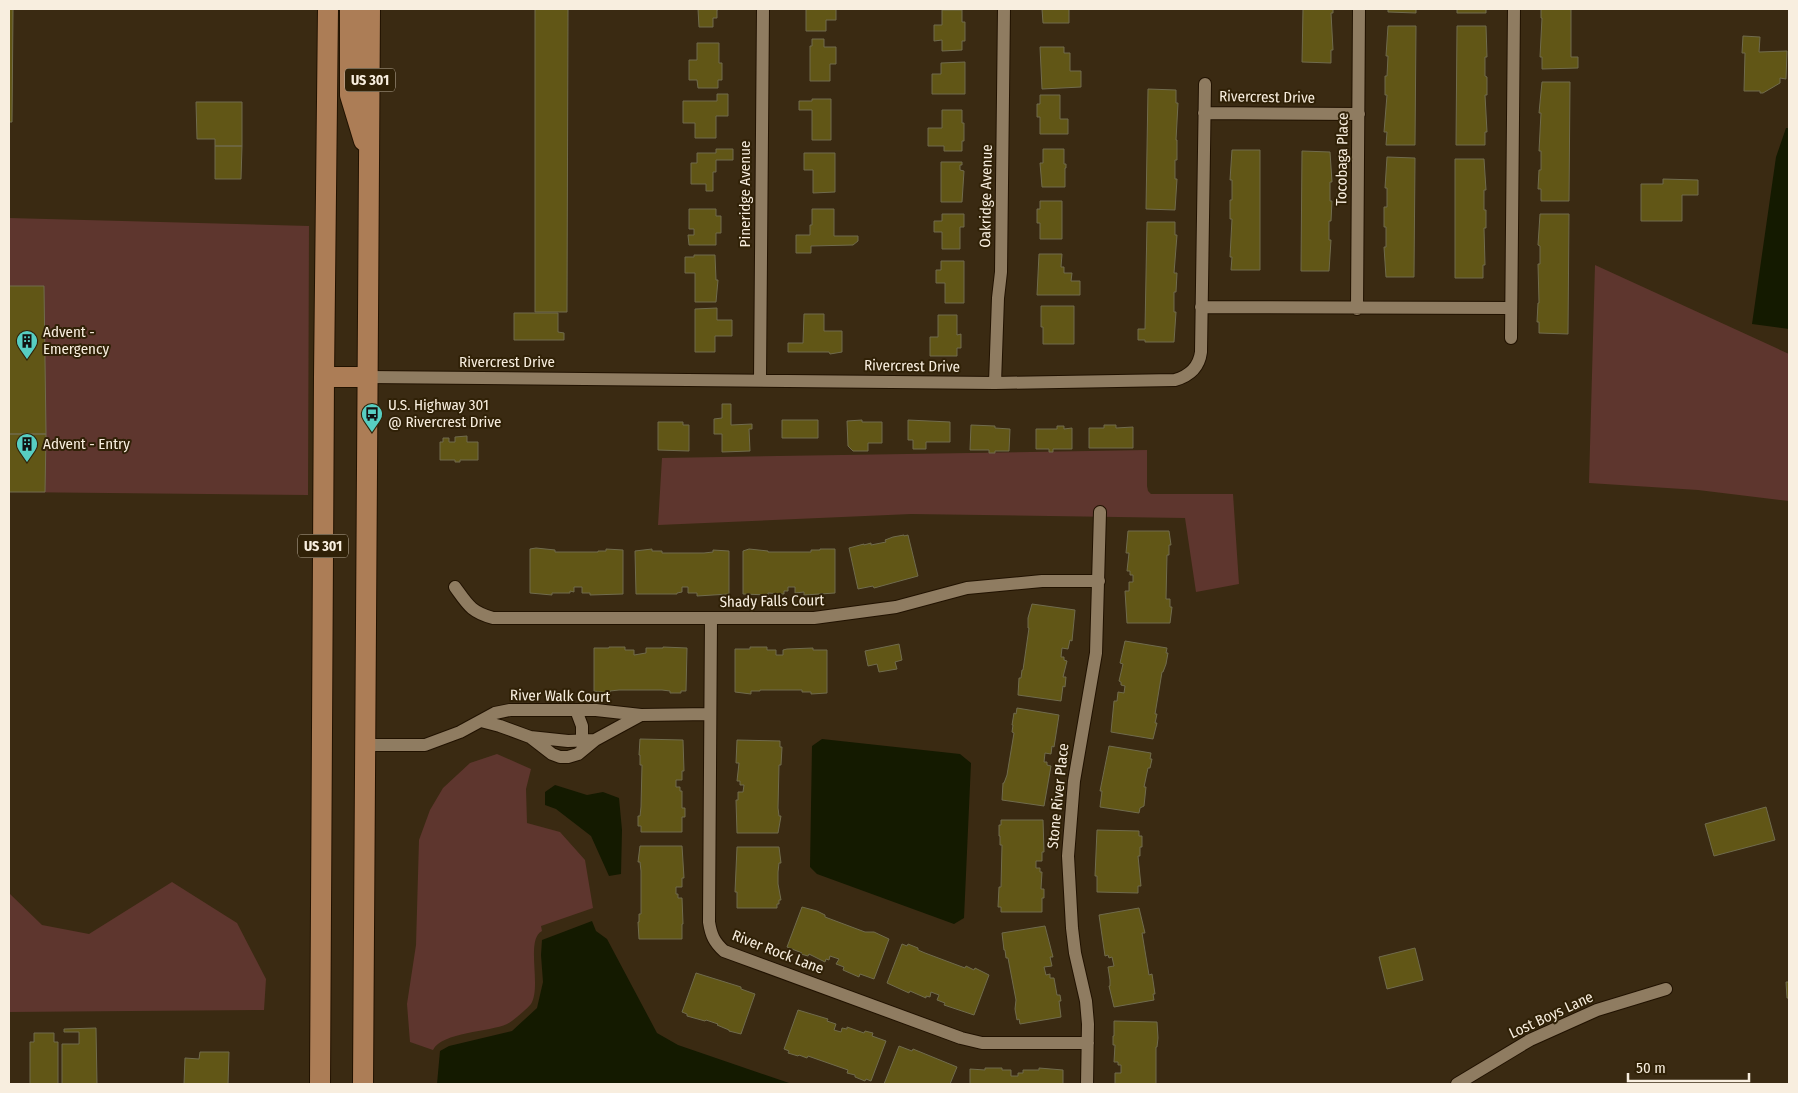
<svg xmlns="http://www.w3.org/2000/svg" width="1798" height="1093" viewBox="0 0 1798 1093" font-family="'Fira Sans Condensed',sans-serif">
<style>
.green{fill:#5e362e}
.water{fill:#141a00}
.building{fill:#615616;stroke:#706b4d}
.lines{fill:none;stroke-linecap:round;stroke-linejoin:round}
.street-casing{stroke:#211200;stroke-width:14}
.primary-casing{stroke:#211200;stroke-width:22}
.street{stroke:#8f7c61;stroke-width:12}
.primary{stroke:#ac7d56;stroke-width:20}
.labels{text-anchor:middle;stroke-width:4;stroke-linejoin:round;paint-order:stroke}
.shield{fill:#302107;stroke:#bcb09e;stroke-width:1}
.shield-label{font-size:14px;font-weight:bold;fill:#f8eedf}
.street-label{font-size:15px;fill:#f8eedf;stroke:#302107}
.poi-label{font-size:15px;fill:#f8eedf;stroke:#302107;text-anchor:start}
</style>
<rect width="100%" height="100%" fill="#3a2a12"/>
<path class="green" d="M 9,218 L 309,226 L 308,495 L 9,492 Z
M 1595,265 L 1789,354 L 1789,501 L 1698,490 L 1589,483 Z
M 1147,450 L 1147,486 L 1148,491 L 1151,494 L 1233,494 L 1239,584 L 1196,592 L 1185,518 L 911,514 L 658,525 L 662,458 Z
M 497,754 L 531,769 L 526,789 L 527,823 L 560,832 L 585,860 L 593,908 L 541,926 L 542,931 C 525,940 542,986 531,1004 C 528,1008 512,1022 507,1024 C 490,1032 442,1032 433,1050 L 410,1042 L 407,1004 L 416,945 L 419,840 L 430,810 L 443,788 L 470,763 Z
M 172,882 L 237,923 L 266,979 L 264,1010 L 9,1012 L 9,893 L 42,925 L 89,934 Z"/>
<path class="water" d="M 1786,128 L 1789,128 L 1789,329 L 1752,324 L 1776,157 Z
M 822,739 L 960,754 L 971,763 L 964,918 L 954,924 L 817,874 L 810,867 L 812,746 Z
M 555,785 L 587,795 L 603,792 L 619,798 L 622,830 L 621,874 L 609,876 L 591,836 L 556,809 L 545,805 L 545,792 Z
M 592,921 L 596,931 L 607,939 L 657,1033 L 678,1045 L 792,1084 L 437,1084 L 440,1051 L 449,1046 L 512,1031 L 537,1008 L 543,982 L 541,955 L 542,940 Z"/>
<path class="building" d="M 9,9 L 13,9 L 12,122 L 9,122 Z
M 535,9 L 568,9 L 567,312 L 535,312 Z
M 698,9 L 720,9 L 717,10 L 717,18 L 713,18 L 713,27 L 699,27 Z
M 806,9 L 836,9 L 836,20 L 826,20 L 826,31 L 806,31 Z
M 1042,9 L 1069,9 L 1069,23 L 1043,23 Z
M 1303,9 L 1333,9 L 1333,13 L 1331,13 L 1333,50 L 1331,50 L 1331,63 L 1302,62 Z
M 1388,9 L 1416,9 L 1416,13 L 1388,12 Z
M 1457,9 L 1486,9 L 1486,13 L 1457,13 Z
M 1541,9 L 1571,9 L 1571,57 L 1578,57 L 1578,68 L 1542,69 L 1542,57 L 1540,57 L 1542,18 L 1541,18 Z
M 942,10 L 962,10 L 962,22 L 965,22 L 965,41 L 962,41 L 962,50 L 942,51 L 942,40 L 934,41 L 934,25 L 942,25 Z
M 1388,26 L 1416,26 L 1415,145 L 1386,145 L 1387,132 L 1384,132 L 1387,95 L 1385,95 L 1385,76 L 1387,76 L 1388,56 L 1386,56 Z
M 1457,26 L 1486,26 L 1487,57 L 1485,57 L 1485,76 L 1487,77 L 1487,95 L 1485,95 L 1487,132 L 1485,132 L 1485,145 L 1456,145 Z
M 1743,36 L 1760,37 L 1759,52 L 1787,51 L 1786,79 L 1780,78 L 1780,83 L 1763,93 L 1760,93 L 1760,91 L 1744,91 L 1745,53 L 1742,53 Z
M 812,39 L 824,39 L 824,47 L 836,47 L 836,64 L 830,64 L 830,81 L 810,81 L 810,46 L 812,46 Z
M 697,43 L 719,43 L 719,63 L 722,63 L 722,80 L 718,80 L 718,88 L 698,88 L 697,80 L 689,80 L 689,60 L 697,60 Z
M 1040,47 L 1064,47 L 1064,53 L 1070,53 L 1070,71 L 1081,71 L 1081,87 L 1042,89 Z
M 965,62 L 965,94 L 932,94 L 932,74 L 941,74 L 941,63 Z
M 1542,82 L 1570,82 L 1569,201 L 1541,201 L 1541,189 L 1538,189 L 1539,170 L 1541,170 L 1541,151 L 1539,151 L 1541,113 L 1539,113 Z
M 1148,89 L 1176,90 L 1176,103 L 1178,103 L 1176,140 L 1177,140 L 1177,160 L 1175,160 L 1175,179 L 1177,179 L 1175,210 L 1146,209 Z
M 717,94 L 728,94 L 728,116 L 716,116 L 716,138 L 695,138 L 695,123 L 683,123 L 683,101 L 717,101 Z
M 1040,95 L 1060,95 L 1060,119 L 1068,119 L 1068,134 L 1040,134 L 1040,117 L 1037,117 L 1037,104 L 1040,104 Z
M 812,99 L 831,99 L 831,140 L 812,140 L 812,110 L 799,110 L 799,101 L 812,101 Z
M 196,102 L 242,102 L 242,146 L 215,146 L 215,139 L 197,139 Z
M 942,110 L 962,110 L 962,123 L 964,123 L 964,141 L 962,141 L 962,151 L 944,151 L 944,146 L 928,146 L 928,128 L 942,128 Z
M 215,146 L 242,146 L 241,179 L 215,179 Z
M 716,149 L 733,149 L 733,160 L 716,160 L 716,172 L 713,172 L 713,191 L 706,191 L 706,184 L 691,184 L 691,163 L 697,163 L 697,153 L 716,153 Z
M 1043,149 L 1064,149 L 1064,164 L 1066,164 L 1066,168 L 1065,168 L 1065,187 L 1042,187 L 1040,163 L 1043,163 Z
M 1232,150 L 1260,150 L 1260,270 L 1231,270 L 1232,257 L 1230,257 L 1232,219 L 1230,219 L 1230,200 L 1232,200 L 1232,180 L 1230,180 Z
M 1302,151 L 1330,152 L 1332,182 L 1330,182 L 1330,201 L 1332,201 L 1331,221 L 1329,221 L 1329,240 L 1331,240 L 1329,271 L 1301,271 Z
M 804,153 L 835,153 L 835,192 L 813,193 L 813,170 L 804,170 Z
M 1387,157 L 1415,158 L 1414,277 L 1386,277 L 1384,247 L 1386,247 L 1386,227 L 1384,227 L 1384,207 L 1387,207 L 1387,188 L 1385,188 Z
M 1455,159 L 1484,159 L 1486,190 L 1484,190 L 1484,210 L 1486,210 L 1486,228 L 1484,228 L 1485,265 L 1483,265 L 1483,278 L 1455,278 Z
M 941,162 L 962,162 L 962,165 L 960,165 L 960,170 L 964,171 L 962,202 L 941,202 Z
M 1663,179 L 1698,180 L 1698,195 L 1682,195 L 1682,221 L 1641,221 L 1641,184 L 1663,184 Z
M 1040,201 L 1062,201 L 1062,239 L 1040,239 L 1040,223 L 1037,223 L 1037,209 L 1040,209 Z
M 689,209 L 716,209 L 716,216 L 721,216 L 721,233 L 716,233 L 716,245 L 689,245 L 688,235 L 694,235 L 694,229 L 689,229 Z
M 812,209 L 834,209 L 834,236 L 858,236 L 858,241 L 853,245 L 811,246 L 811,253 L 796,253 L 796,235 L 810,235 L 810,225 L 812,225 Z
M 942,214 L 964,214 L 964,227 L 960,227 L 960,249 L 942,249 L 942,232 L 934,232 L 934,221 L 942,221 Z
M 1540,214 L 1569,214 L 1568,334 L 1539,333 L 1539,322 L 1537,322 L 1538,303 L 1539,303 L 1538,264 L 1540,264 L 1540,246 L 1538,245 Z
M 1147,222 L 1175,222 L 1175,235 L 1177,235 L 1174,273 L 1177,273 L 1176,292 L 1174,292 L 1174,312 L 1176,312 L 1174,342 L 1145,342 L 1145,340 L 1138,340 L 1138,329 L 1145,329 Z
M 1039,254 L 1062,254 L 1061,267 L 1064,267 L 1064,273 L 1072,273 L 1071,281 L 1080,281 L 1080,295 L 1037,295 Z
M 694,255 L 715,255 L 716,280 L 718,280 L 716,302 L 695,302 L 695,273 L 685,273 L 685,257 L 694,257 Z
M 941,261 L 964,261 L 964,303 L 945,303 L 945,283 L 936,283 L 936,270 L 941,270 Z
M 9,286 L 44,286 L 46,434 L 9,434 Z
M 1041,306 L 1074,306 L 1074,344 L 1043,344 L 1043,327 L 1041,327 Z
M 717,308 L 717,320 L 732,320 L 732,336 L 715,336 L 715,352 L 695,352 L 695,309 Z
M 514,313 L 558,313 L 558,332 L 564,333 L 564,340 L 514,340 Z
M 804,314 L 824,314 L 824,331 L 842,331 L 842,352 L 830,354 L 829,352 L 788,352 L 788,343 L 803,343 Z
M 938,315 L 957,315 L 957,335 L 961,334 L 961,348 L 957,348 L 957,356 L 930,356 L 930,337 L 938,337 Z
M 722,404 L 731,404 L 731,425 L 752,424 L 752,429 L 749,429 L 750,451 L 722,452 L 722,434 L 714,434 L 714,419 L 722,418 Z
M 782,420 L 818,420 L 818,438 L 782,438 Z
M 862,420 L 862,422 L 882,422 L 882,443 L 868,443 L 868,451 L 853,451 L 848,446 L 847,421 Z
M 908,420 L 950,422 L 950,442 L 926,442 L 926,449 L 913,449 L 913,440 L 908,440 Z
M 658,422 L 683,422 L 683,425 L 689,425 L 689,451 L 658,450 Z
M 971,425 L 995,426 L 995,428 L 1010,429 L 1009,451 L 995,451 L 995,453 L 989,453 L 989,450 L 970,450 Z
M 1104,425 L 1116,425 L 1116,428 L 1133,427 L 1133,448 L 1089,448 L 1089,428 L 1104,428 Z
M 1057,426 L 1064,426 L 1064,429 L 1072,428 L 1072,449 L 1053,449 L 1053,452 L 1049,452 L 1049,449 L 1036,449 L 1036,429 L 1057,429 Z
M 9,434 L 46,434 L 45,492 L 9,492 Z
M 467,436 L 467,442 L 478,442 L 478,460 L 460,460 L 460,462 L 455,462 L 455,460 L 440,460 L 440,442 L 443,442 L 443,438 L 449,438 L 449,442 L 455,442 L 455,437 Z
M 1128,531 L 1169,531 L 1171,545 L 1169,545 L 1169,555 L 1167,555 L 1166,599 L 1170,599 L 1170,607 L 1172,607 L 1170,623 L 1127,623 L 1125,591 L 1129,591 L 1129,582 L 1133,582 L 1133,575 L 1130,575 L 1130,571 L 1127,571 L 1129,553 L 1126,553 Z
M 904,535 L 904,536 L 908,535 L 918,576 L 874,588 L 873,586 L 858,589 L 849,548 L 864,544 L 864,545 L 871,543 L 871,545 L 886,542 L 885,540 L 893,537 Z
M 536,548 L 555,550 L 555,552 L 598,552 L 598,551 L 606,551 L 606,549 L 623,550 L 623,594 L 590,595 L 590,593 L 582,593 L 582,587 L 574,587 L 574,592 L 570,591 L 570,593 L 552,593 L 552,595 L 530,593 L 530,549 Z
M 652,549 L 652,551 L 662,551 L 662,553 L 704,553 L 713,552 L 713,550 L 729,551 L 729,594 L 697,596 L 697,593 L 688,593 L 688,587 L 682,587 L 682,592 L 677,593 L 677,594 L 636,594 L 635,551 Z
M 749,549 L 768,551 L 768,552 L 811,552 L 811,550 L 820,550 L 820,549 L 835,549 L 835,593 L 804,595 L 804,592 L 795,593 L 795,587 L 788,587 L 788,591 L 784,591 L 784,594 L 768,593 L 768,595 L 743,594 L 743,551 Z
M 1032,604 L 1075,610 L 1072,641 L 1070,640 L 1068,649 L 1062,648 L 1061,657 L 1064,657 L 1064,660 L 1067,661 L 1063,677 L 1066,677 L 1065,687 L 1063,686 L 1061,701 L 1018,695 L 1019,678 L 1021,678 L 1022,670 L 1023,670 L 1029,628 L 1028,628 L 1028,618 Z
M 1125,641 L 1167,648 L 1166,653 L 1168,653 L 1166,664 L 1163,672 L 1162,672 L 1155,714 L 1157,714 L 1155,723 L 1157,723 L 1153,739 L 1111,732 L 1114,701 L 1117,701 L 1118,692 L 1124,693 L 1125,686 L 1121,685 L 1121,682 L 1119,681 L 1123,664 L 1120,663 Z
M 899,644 L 902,660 L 895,662 L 897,669 L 879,672 L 877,664 L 868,666 L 865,651 Z
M 609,647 L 625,647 L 625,650 L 634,650 L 634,655 L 646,653 L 646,648 L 663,648 L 663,647 L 687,648 L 686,691 L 681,691 L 681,693 L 670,693 L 670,691 L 662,690 L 619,690 L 610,691 L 610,693 L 594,691 L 594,648 L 609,648 Z
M 750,647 L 767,647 L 767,650 L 776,650 L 776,655 L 783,655 L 783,650 L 787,649 L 813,648 L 813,650 L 827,650 L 827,693 L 811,694 L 811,692 L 802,692 L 802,690 L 760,690 L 760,691 L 751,691 L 751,694 L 735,692 L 735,649 L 750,649 Z
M 1017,708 L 1059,715 L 1054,747 L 1052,746 L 1051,754 L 1045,753 L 1044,762 L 1047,762 L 1047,765 L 1051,766 L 1044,806 L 1002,800 L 1003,783 L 1004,783 L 1007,775 L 1014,733 L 1012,732 L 1013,725 L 1012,725 L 1014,713 L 1016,714 Z
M 640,739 L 683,740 L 684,771 L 682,771 L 682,780 L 676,780 L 676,787 L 680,787 L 680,791 L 682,791 L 682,808 L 685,808 L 685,817 L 682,817 L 682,832 L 641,832 L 641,826 L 638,826 L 638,816 L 640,816 L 641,807 L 642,765 L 640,765 L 640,755 L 639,755 Z
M 737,740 L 780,741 L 780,747 L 782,747 L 781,765 L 779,765 L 778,808 L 779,816 L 781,816 L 778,833 L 737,833 L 736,800 L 738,800 L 738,792 L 743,792 L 744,785 L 740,785 L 740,781 L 737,781 L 739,763 L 736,763 Z
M 1109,746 L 1151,753 L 1150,759 L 1152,759 L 1150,768 L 1148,768 L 1144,787 L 1146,787 L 1144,806 L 1140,808 L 1139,813 L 1100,807 L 1102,791 L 1100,791 Z
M 1766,807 L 1775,840 L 1714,856 L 1705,824 Z
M 1001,820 L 1043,820 L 1044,852 L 1042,852 L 1042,861 L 1036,861 L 1036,868 L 1040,868 L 1040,872 L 1042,872 L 1041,889 L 1044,889 L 1044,898 L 1042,898 L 1042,912 L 1001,912 L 1001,907 L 998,907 L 999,887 L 1001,887 L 1002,845 L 1000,845 L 1000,836 L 999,836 L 999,825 L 1001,825 Z
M 1097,830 L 1139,831 L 1139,836 L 1142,836 L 1142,847 L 1140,847 L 1140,856 L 1138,856 L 1141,886 L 1138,886 L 1138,893 L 1097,892 L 1097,876 L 1095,876 Z
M 640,846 L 682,846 L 684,878 L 682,878 L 682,887 L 676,887 L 676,894 L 678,894 L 678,898 L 682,898 L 683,924 L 682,924 L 682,939 L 639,939 L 638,922 L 639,922 L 639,914 L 641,914 L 641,871 L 640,862 L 638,862 Z
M 737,847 L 779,847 L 781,863 L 779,863 L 778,872 L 778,884 L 781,900 L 779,900 L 779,904 L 777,904 L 777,908 L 737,908 L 737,892 L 735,892 Z
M 802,907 L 817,911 L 825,915 L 825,917 L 865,932 L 874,932 L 889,939 L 874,979 L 860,974 L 859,977 L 843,970 L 844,967 L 836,964 L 839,959 L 830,956 L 829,960 L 826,959 L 825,962 L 809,954 L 808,956 L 801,954 L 802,953 L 787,947 Z
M 1139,908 L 1145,933 L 1142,933 L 1149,975 L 1152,974 L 1155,994 L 1153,994 L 1154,1000 L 1114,1007 L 1109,986 L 1110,986 L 1110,980 L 1108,967 L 1114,966 L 1112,957 L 1109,958 L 1108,955 L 1105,956 L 1099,915 Z
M 1045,926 L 1053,957 L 1050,957 L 1052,966 L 1044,967 L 1046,975 L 1050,974 L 1050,978 L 1054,978 L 1057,995 L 1060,995 L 1061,1001 L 1059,1001 L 1061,1017 L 1020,1024 L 1019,1019 L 1017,1020 L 1015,1009 L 1016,1000 L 1008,958 L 1006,958 L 1005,950 L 1004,950 L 1002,933 Z
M 902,944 L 907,946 L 908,944 L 918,948 L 918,950 L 925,953 L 965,968 L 966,966 L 974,970 L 975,968 L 989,975 L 974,1015 L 944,1005 L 945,1003 L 937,1000 L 939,995 L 931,992 L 930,997 L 926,996 L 926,998 L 910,991 L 909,993 L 887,983 Z
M 1415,948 L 1423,980 L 1387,989 L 1379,957 Z
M 696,973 L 741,987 L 741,989 L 755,994 L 741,1034 L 729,1031 L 729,1030 L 717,1025 L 718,1024 L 706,1020 L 705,1021 L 687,1016 L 687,1014 L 682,1012 Z
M 1786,982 L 1789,982 L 1789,998 L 1787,998 Z
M 798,1010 L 828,1019 L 827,1021 L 836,1024 L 834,1030 L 841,1032 L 842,1028 L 847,1029 L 847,1027 L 864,1033 L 865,1031 L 873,1033 L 872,1036 L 886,1041 L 871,1081 L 866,1079 L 865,1081 L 855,1077 L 855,1075 L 847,1073 L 848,1070 L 808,1056 L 807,1058 L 799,1055 L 798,1056 L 788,1053 L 789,1051 L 784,1049 Z
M 1114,1021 L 1157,1022 L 1158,1038 L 1157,1047 L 1156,1047 L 1156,1084 L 1115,1084 L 1115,1073 L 1121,1073 L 1121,1065 L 1118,1065 L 1118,1062 L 1114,1062 L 1115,1045 L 1113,1045 L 1113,1036 L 1114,1036 Z
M 96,1028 L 97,1084 L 62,1084 L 62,1044 L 79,1044 L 79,1032 L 64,1032 L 64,1029 Z
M 34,1033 L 54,1033 L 54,1042 L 58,1042 L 58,1084 L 30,1084 L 30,1042 L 34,1042 Z
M 899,1046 L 912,1051 L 913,1049 L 957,1067 L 950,1084 L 884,1084 Z
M 200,1052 L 229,1052 L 228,1084 L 184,1084 L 185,1058 L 199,1059 Z
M 985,1068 L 1002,1068 L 1002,1070 L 1011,1070 L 1011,1076 L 1018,1076 L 1018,1073 L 1023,1073 L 1023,1070 L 1039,1070 L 1039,1068 L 1063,1070 L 1063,1084 L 970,1084 L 970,1069 L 985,1070 Z"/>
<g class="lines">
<g class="street-casing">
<path id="street" d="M 1204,113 L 1359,114
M 1201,307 L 1511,308
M 1357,309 L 1359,9
M 1511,338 L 1514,9
M 367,377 L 995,383 L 1175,380 C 1189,376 1199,368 1201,352 L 1205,84
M 760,380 L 763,9
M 995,383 L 998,298 L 1001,272 L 1004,9
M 455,587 C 468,605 471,612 493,618 L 814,618 L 896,607 L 967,588 L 1042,581 L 1099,581
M 711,618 L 709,922 C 711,935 714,942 724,951 L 961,1038 L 982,1043 L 1088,1043
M 576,710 L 582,726 L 582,741
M 481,721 L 500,726 L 530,737 L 552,754 L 560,757 L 568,757 L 578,754 L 595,740 L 641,715
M 530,737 L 568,741 L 595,740
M 365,745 L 425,745 L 460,732 L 495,713 L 510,710 L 596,710 L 641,715 L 710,714
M 1087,1084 L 1088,1024 L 1086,1001 L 1075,953 L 1072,928 L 1068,856 L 1074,781 L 1096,653 L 1100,512
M 1457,1084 L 1530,1040 L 1597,1010 L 1666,989"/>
</g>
<g class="primary-casing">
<path id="primary" d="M 350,9 L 350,95 L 364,141
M 324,377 L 367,377
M 320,1084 L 324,377 L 328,9
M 363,1084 L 370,9"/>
</g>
<use href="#street" class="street"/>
<use href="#primary" class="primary"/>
</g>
<defs>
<g id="building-pin" transform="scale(1.125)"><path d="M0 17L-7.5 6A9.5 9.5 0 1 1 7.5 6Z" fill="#57cec2" stroke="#302107"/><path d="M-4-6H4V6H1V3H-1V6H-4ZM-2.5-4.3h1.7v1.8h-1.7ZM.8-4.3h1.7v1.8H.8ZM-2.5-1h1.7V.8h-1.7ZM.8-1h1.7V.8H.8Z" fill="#111"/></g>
<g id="bus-pin" transform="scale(1.125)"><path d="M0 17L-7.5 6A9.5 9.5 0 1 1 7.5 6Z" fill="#57cec2" stroke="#302107"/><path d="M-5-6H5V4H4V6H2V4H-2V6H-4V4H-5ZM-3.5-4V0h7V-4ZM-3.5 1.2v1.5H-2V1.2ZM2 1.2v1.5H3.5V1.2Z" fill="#111"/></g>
</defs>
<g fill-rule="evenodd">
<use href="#building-pin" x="27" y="341"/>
<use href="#bus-pin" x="372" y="414"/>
<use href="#building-pin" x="27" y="444"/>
</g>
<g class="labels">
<g class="shield">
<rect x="345" y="68.5" width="50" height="23" rx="4"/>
<rect x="298" y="534.5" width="50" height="23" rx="4"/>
</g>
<g class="shield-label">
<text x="370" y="85">US 301</text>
<text x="323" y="551">US 301</text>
</g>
<g class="street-label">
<text transform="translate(1267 97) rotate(1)" y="5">Rivercrest Drive</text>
<text transform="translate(1342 159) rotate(-89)" y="5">Tocobaga Place</text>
<text transform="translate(745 194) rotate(-90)" y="5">Pineridge Avenue</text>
<text transform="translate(986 196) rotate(-89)" y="5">Oakridge Avenue</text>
<text x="507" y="367">Rivercrest Drive</text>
<text transform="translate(912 366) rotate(1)" y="5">Rivercrest Drive</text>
<text transform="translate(772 601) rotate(-1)" y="5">Shady Falls Court</text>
<text transform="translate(560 696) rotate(1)" y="5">River Walk Court</text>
<text transform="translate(1058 796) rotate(-84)" y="5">Stone River Place</text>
<text transform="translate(778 952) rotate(21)" y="5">River Rock Lane</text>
<text transform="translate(1551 1015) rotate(-25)" y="5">Lost Boys Lane</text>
</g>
<g class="poi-label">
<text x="43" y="337">Advent -<tspan x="43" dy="17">Emergency</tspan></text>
<text x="388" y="410">U.S. Highway 301<tspan x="388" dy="17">@ Rivercrest Drive</tspan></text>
<text x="43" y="449">Advent - Entry</text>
</g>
</g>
<rect width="1798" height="1093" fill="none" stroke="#f8eedf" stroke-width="20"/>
<path d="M1628 1073v8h121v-8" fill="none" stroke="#f8eedf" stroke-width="2.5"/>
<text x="1636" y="1073" font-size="15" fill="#f8eedf" stroke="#302107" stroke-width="4" paint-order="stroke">50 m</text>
</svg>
